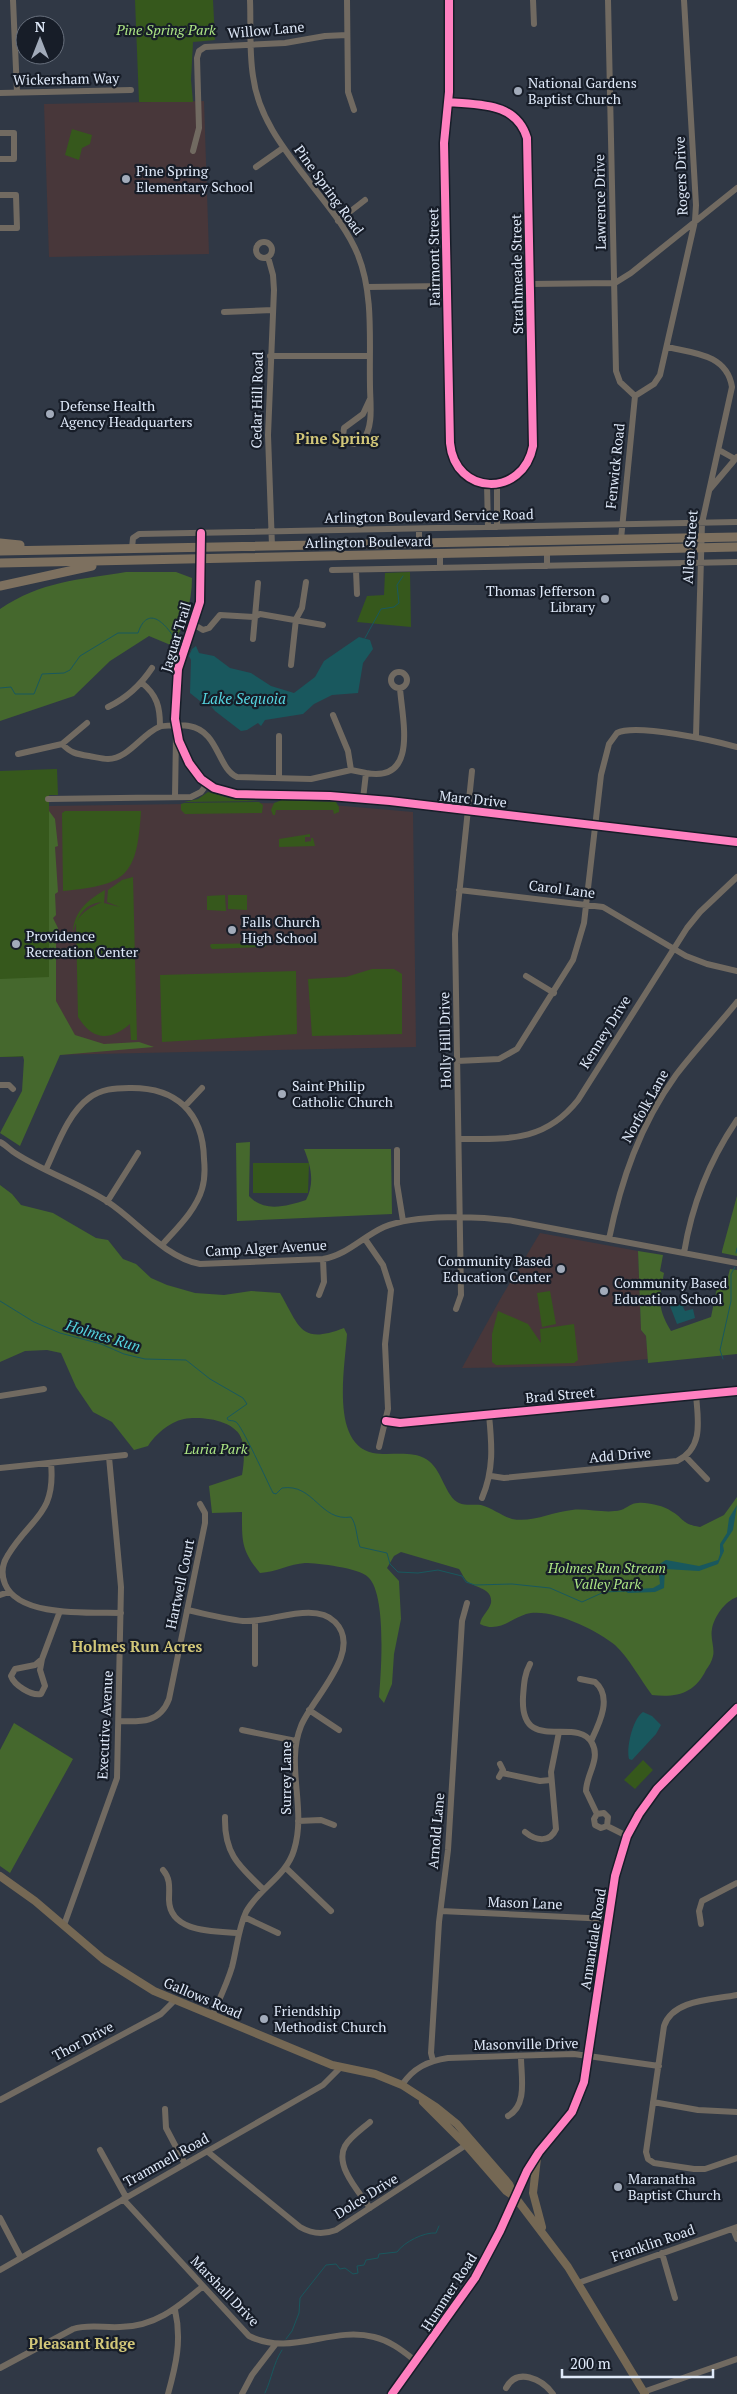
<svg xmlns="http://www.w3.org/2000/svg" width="737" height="2394" viewBox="0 0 737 2394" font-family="'PT Serif',serif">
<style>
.education{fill:#48373a}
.green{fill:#36581c}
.forest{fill:#45682d}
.water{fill:#19585e}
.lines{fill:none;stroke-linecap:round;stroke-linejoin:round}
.stream{stroke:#19585e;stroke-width:1}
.minor{stroke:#716a61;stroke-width:6}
.major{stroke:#756854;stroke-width:8}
.highway{stroke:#7d705f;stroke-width:9}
.cycleway-casing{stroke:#171d28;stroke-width:11}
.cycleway{stroke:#ff80c0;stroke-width:8}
.poi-dot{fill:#a2abba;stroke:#171d28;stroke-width:2}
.labels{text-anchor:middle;stroke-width:4.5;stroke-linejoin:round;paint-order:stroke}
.park-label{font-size:14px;font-style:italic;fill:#ace584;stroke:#171d28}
.street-label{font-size:14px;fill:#dfe9f9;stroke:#171d28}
.poi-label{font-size:14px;fill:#dfe9f9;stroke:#171d28;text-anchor:start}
.neighbourhood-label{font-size:15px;font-weight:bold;fill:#d1c678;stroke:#171d28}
.water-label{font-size:15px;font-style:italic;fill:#55d4df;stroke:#171d28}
</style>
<rect width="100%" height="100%" fill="#303845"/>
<path class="education" d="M 204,101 L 209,254 L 49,257 L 44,104 Z
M 253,803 L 321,804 L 413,812 L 416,1047 L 49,1055 L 49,806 Z
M 540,1233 L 638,1251 L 641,1330 L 646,1336 L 648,1359 L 577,1366 L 462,1368 L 502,1296 Z"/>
<path class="green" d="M 135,0 L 213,0 L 215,40 L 193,42 L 191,80 L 193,102 L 139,102 Z
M 72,129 L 92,135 L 90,144 L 82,148 L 79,160 L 65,155 Z
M 410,572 L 411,627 L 357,622 L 367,596 L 384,595 L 385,573 Z
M 57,769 L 58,795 L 49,795 L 49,1056 L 0,1057 L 0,771 Z
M 208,792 L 233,799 L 259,801 L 184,802 L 198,799 Z
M 282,800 L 336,802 L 339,807 L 339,812 L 334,814 L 333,810 L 276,810 L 275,815 L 273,815 L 271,810 L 274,803 Z
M 259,802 L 263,805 L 262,813 L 185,814 L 181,810 L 181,804 L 184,803 Z
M 65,811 L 141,811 C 137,876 127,885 63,891 L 62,813 Z
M 310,834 L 310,837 L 305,837 L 305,842 L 311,841 L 311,838 L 313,838 L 315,846 L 279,847 L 279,839 Z
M 133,877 L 137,1040 L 131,1040 L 130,1024 C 110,1041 93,1041 78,1017 L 76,923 C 83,910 90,908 102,902 C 83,904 78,917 73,932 C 74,911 89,899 105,890 L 104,903 L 120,907 L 107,902 L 108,890 L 122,880 Z
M 225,895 L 226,911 L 207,910 L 207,896 Z
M 247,895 L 247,910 L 228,909 L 228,895 Z
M 268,943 L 265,947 L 212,949 L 210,946 L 211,944 Z
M 372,969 L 394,969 L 402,974 L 402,1034 L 312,1036 L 308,979 L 346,977 Z
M 296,971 L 297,1034 L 162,1042 L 160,975 Z
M 253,1163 L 309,1163 L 308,1193 L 253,1193 Z
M 550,1291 L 556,1324 L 542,1327 L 537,1293 Z
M 498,1311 L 528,1324 L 541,1343 L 540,1329 L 574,1324 L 578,1360 L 574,1363 L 496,1365 L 492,1362 L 492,1334 Z
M 643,1760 L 653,1770 L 635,1789 L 624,1780 Z"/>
<path class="forest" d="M 126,572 L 176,572 L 192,578 C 192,604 184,624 173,646 L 149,636 L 110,661 L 74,696 L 0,721 L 0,609 C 42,581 78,580 126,572 Z
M 49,811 L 55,819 L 58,846 L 55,847 L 58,892 L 55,894 L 56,915 L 53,918 L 58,928 L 56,936 L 56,1001 L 75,1035 L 104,1044 L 139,1042 L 154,1047 L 60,1055 L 20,1146 L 0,1133 L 22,1091 L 24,1060 L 23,1056 L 0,1057 L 0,979 L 49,977 Z
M 250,1142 L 249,1196 C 264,1213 287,1206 306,1200 C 315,1183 311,1166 304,1149 L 391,1149 L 392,1214 L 237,1221 L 236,1143 Z
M 0,1185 L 12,1194 L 21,1205 L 53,1213 L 96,1238 L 108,1240 L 123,1259 L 136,1264 L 151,1278 L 167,1285 L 195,1293 L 224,1295 L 251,1291 L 280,1293 C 300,1327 300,1345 344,1328 L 347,1334 C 345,1367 330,1444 373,1453 C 390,1456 411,1450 426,1459 C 442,1468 445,1497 459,1503 C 466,1506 474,1504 481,1505 C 492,1508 502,1516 512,1519 C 532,1523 552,1512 572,1510 C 587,1508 606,1514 621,1510 C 627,1508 631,1503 638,1503 C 647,1502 664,1506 671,1511 C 684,1518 681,1524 700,1527 L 724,1515 L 737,1497 L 737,1597 C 725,1601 714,1617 712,1629 C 710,1638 715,1648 713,1656 C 712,1661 709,1666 706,1670 C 695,1693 677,1698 652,1695 C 640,1679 629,1658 615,1645 C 597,1630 550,1607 526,1614 C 509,1620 498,1633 480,1624 C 481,1616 489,1611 491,1603 C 493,1589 477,1588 468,1582 C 464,1579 462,1573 459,1569 L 401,1552 L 394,1556 L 387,1568 L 399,1581 L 401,1619 L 394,1654 L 392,1684 L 384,1703 L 379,1697 C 381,1673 387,1594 368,1577 C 359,1568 318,1563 305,1563 C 290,1564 276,1572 260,1573 C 241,1550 242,1541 242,1512 L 212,1513 L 209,1486 L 242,1475 C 244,1464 245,1451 242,1440 C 236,1420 202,1416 184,1419 C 169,1422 155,1435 148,1446 L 134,1450 L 112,1422 L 93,1412 L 76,1387 L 61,1353 L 47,1350 L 25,1351 L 0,1362 Z
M 737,1196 L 737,1256 L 722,1253 L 722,1251 Z
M 638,1251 L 663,1255 L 660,1271 L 664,1273 C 659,1298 657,1308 671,1331 L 711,1317 L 718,1283 L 726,1284 L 730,1269 L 737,1270 L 737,1354 L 648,1363 L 646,1336 L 641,1330 Z
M 14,1723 L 73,1759 L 10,1873 L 0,1866 L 0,1750 Z"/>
<path class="water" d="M 359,637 L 370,640 L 373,649 L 363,663 L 358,693 L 332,695 L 314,704 L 303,714 L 265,720 L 261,726 L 258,723 L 247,730 L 241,731 L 215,711 L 208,703 L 205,705 L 190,693 L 191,660 L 189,656 L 192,649 L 196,646 L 199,653 L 214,656 L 230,668 L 251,673 L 271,686 L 294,693 L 315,677 L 324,661 Z
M 686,1301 L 688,1305 L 683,1307 L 685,1311 L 693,1309 L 695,1318 L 677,1324 L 670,1306 Z
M 737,1505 L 733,1530 L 723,1545 L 724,1551 L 718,1564 L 699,1571 L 665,1569 L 664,1588 L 655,1592 L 628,1593 L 624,1590 L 653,1588 L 660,1584 L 658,1565 L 666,1560 L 699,1566 L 718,1560 L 720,1554 L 720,1544 L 727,1533 L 729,1518 Z
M 643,1712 L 652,1716 L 661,1725 L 656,1734 L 632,1760 L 629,1759 C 626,1748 633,1718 643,1712 Z"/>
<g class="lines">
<path class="stream" d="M 365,638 L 381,609 L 394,607 L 399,603 L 397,585 L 403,576
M 0,688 L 11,687 L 15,694 L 34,694 L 42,674 L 64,673 L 70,670 L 80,656 L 118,633 L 138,633 C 148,603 167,625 176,641
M 736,1253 L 737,1248
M 0,1301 L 34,1322 L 60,1333 L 101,1344 L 124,1354 L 145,1359 L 186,1360 L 210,1379 L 243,1398 L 247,1404 L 227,1418 L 228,1420 C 230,1421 233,1420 236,1422 C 241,1424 268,1483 273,1493 L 276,1494 L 282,1488 C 314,1483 320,1522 351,1517 C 357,1525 356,1536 360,1547 L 387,1553 L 390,1564 L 398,1572 L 418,1573 L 438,1570 L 462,1576 L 466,1582 L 475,1585 L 512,1584 L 550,1588 L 582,1602 L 604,1592 L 626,1591
M 723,1359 L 720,1350 L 731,1301 L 731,1274 L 735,1267
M 286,2339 L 292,2331 L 299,2313 L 300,2298 L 326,2265 L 336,2264 L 340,2269 L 345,2268 L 353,2274 L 358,2273 L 357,2266 L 364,2265 L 366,2260 L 378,2258 L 379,2254 L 397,2252 C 404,2242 424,2232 436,2233 L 439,2226
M 265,2393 C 272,2378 273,2364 282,2350"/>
<path class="minor" d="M 13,0 L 17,92
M 250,0 C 251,25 249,51 253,76 C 258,116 283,148 307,179 C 325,203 346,226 358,255 C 374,295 369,343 370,386 C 370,403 374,426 363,440 L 354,444 L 347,442 L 343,436 L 344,428 L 363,414 L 370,399
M 347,0 L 348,92 L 354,110
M 449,0 L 449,92 L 444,143 L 450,443 C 455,496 523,498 533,446 L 527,138 C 516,102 480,105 449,102
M 533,0 L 534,24
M 608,0 L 616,371 L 620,382 L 635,396
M 0,93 L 131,90
M 0,133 L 14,133 L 14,159 L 0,159
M 193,151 L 199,128 L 197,58 L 199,51 L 205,47 L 285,43 L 325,36 L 347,35
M 256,167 L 283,148
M 0,195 L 16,195 L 17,228 L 0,228
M 338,221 L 365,200
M256 250a8 8 0 1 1 16 0a8 8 0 1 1-16 0Z
M 268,257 L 273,275 L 274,290 L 268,435 L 272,546
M 530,284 L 615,283 L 631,273 L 737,188
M 367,287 L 447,286
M 224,312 L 273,310
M 667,347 C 693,353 727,354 732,387 L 702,523 L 696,736
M 270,356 L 369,356
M 635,396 L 654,384 L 660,375 L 695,221 L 696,205 L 684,0
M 719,450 L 735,459
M 487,484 L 488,527
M 497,484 L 497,527
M 710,489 L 737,457
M 419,529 L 419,543
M 201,533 L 200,602 L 178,669 L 175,719 L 179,741 L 189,763 L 201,779 L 214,788 L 236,794 L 330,796 L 390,801 L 737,842
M 621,539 L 635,396
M 132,548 L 133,538 L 139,534 L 737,522
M 547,552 L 547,566
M 440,554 L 440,568
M 332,570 L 737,562
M 356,570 L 357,594
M 193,624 L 203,630 L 209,628 L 220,615 L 254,617 L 260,614 L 323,625
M 253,639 L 258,583
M 291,665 L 296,619 L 302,608 L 306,582
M391 680a8 8 0 1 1 16 0a8 8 0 1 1-16 0Z
M 142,683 C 157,695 160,707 160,726
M 108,707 C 127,698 140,686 152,668
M 333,715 L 348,751 L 351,770
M 279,736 L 279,777
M 62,744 L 87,723
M 18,754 L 62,744 C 71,753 76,754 89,756 C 95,757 102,759 108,759 C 128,759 142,734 159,727 C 162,725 185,725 189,726 C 219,731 217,768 237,777 L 311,779 L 351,770 L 366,773 L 363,799
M 366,773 C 419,783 402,719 400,688
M 175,797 L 176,736
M 48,799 L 191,797 L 201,792 L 207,784
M 459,890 L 603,907 L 686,956 L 707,964 L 737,971
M 526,976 L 554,993
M 457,1061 L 499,1059 L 517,1049 L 573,960 L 584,923 L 601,775 L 609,744 L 617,733 C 636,723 715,741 737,747
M 0,1085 L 9,1085 L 13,1089
M 185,1106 L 202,1088
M 459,1139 C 508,1139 545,1142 578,1100 L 687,928 L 700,912 L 737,877
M 0,1142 C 6,1145 10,1150 15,1153 C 44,1172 79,1183 108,1202 C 137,1221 164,1257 200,1264 L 323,1259 C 347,1255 362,1237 384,1227 C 415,1214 479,1216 513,1221 L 737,1263
M 397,1150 L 397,1184 L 403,1221
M 46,1169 C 57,1146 68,1113 89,1098 C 101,1089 115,1088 129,1088 C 176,1087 203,1112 204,1159 C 205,1169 205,1179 202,1189 C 196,1210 177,1228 162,1245
M 107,1202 L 138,1153
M 365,1239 L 383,1265 L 391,1290 L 385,1344 L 388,1409 L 379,1447
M 609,1239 C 621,1180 640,1125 676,1075 C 695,1050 717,1027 737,1002
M 684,1253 C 692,1204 709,1161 737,1120
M 319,1295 L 324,1282 L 323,1259
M 456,1309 L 461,1295 L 455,934 L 472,771
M 0,1396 L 44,1389
M 386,1421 L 400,1423 L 737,1391
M 685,1456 L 707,1479
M 51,1463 C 56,1515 31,1517 8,1555 C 2,1564 1,1574 5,1584 C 19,1618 91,1612 121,1613
M 0,1468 L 125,1455
M 491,1476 L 504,1478 L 677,1461 C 704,1448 698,1420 696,1395
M 482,1498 C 494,1470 492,1445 489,1415
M 0,1595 L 9,1592
M 187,1610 C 206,1614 225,1619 243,1621 C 270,1623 314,1601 335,1622 C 364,1651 312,1698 301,1726 C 285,1765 307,1809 294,1850 C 286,1877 259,1888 246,1912 C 238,1929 237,1948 232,1967 C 227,1984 219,2000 212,2016
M 255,1621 L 255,1664
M 42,1659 L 40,1670 L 45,1686 L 41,1694 C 31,1696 14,1685 11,1676 L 15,1669 L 35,1665 Z
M 42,1659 L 60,1611
M 530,1664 C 524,1675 524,1685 523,1697 C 520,1756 577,1715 592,1743 C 601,1759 586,1775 586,1791 L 597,1814
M 580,1679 L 595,1682 C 613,1697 599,1724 591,1741
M 309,1710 L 339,1730
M 119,1721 C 141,1722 160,1723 169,1699 L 205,1523 L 205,1513 L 200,1504
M 242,1730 L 296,1741
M 502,1773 L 540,1781 L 551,1780
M 499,1777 L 503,1770 L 500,1764
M 597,1814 L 594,1819 L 595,1825 L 601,1828 L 607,1826
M 597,1814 L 604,1813 L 608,1817 L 607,1826
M 225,1817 C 224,1854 239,1866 264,1890
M 298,1821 L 321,1820 L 334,1825
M 607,1826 L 627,1836
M 525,1832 C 536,1841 550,1843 556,1829 L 551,1772 L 559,1732
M 286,1868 L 331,1911
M 163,1870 C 171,1879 169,1889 169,1900 C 170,1933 214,1931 239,1933
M 441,1911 L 609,1919
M 244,1917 L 278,1933
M 701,1924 L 699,1911 L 702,1901 L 737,1883
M 64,1925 L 117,1778 L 121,1587 L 109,1457
M 737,1995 C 713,2000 673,1999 664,2026 L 646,2152 L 648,2159 L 654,2163 L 694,2169 L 705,2169 L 737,2158
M 433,2061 L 431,2053 L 439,1922 L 448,1850 L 462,1621 L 467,1603
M 402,2085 C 413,2068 428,2061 448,2058 L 574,2054 L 659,2066
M 0,2100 L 161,2014 L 174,2001
M 653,2102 L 698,2110 L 737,2112
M 165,2109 L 166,2128 L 185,2164
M 508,2116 C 528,2105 521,2076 521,2057
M 370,2122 C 362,2129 350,2137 345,2146 C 334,2166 360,2193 370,2208
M 100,2150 L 126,2197
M 208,2152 L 300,2227 C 312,2234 323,2235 336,2230 L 466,2145
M 123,2199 L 249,2336 C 291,2357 331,2326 374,2337 C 391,2341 404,2352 417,2362
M 0,2218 L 21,2258
M 733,2229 L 737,2239
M 662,2253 L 675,2298
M 0,2270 L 323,2085 L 340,2068
M 578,2283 L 737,2227
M 0,2368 L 73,2329 C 88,2324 104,2328 120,2327 C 154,2327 177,2308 202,2287
M 506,2388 C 517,2367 542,2379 553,2394
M 643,2392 L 737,2359
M 168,2394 C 176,2365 182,2340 175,2310
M 242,2394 L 252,2375 L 275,2345"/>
<path class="major" d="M 0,1876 L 35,1901 L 103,1959 L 154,1991 L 332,2065 L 375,2074 L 402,2085 L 436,2107 L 457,2124 L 509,2184 L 515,2197 L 568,2267 L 645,2394
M 423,2102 L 466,2145 L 506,2191 L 515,2197
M 537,2158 L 533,2193 L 542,2227
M 392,2394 L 475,2278 L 500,2231 L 527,2171 L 539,2152 L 572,2112 L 584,2082 L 615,1876 L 627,1836 L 639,1814 L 657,1789 L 737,1708"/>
<path class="highway" d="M 0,543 L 20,545
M 0,551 L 737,537
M 0,563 L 737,547
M 0,586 L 92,566"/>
<g class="cycleway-casing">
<path id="cycleway" d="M 449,0 L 449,92 L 444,143 L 450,443 C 455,496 523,498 533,446 L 527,138 C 516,102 480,105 449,102
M 201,533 L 200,602 L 178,669 L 175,719 L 179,741 L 189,763 L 201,779 L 214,788 L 236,794 L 330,796 L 390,801 L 737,842
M 386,1421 L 400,1423 L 737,1391
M 392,2394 L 475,2278 L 500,2231 L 527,2171 L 539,2152 L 572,2112 L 584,2082 L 615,1876 L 627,1836 L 639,1814 L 657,1789 L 737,1708"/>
</g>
<use href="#cycleway" class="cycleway"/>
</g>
<g class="poi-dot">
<circle cx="518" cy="91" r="5"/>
<circle cx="126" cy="179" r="5"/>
<circle cx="50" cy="414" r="5"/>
<circle cx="605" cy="599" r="5"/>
<circle cx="232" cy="930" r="5"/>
<circle cx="16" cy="944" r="5"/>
<circle cx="282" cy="1094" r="5"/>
<circle cx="561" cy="1269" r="5"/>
<circle cx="604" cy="1291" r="5"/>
<circle cx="264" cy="2019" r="5"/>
<circle cx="618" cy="2187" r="5"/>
</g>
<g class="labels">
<g class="park-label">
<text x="166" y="35">Pine Spring Park</text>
<text x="216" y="1454">Luria Park</text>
<text x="607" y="1573">Holmes Run Stream<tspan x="607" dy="16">Valley Park</tspan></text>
</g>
<g class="street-label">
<text transform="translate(266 30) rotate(-5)" y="5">Willow Lane</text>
<text transform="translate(66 79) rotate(-1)" y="5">Wickersham Way</text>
<text transform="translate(681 176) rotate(-92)" y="5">Rogers Drive</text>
<text transform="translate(329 190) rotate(54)" y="5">Pine Spring Road</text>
<text transform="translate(600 202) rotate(-91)" y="5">Lawrence Drive</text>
<text transform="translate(434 257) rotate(-91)" y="5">Fairmont Street</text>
<text transform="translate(517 274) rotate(-91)" y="5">Strathmeade Street</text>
<text transform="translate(257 400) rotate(-89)" y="5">Cedar Hill Road</text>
<text transform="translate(615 466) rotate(-84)" y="5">Fenwick Road</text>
<text transform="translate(429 516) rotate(-1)" y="5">Arlington Boulevard Service Road</text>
<text transform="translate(368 542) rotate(-1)" y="5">Arlington Boulevard</text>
<text transform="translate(690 547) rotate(-86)" y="5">Allen Street</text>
<text transform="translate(176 637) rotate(-73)" y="5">Jaguar Trail</text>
<text transform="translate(473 799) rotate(6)" y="5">Marc Drive</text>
<text transform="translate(562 889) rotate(7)" y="5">Carol Lane</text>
<text transform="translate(605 1032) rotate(-58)" y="5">Kenney Drive</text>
<text transform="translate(445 1040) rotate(-91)" y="5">Holly Hill Drive</text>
<text transform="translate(645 1106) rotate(-61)" y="5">Norfolk Lane</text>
<text transform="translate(266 1248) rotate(-3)" y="5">Camp Alger Avenue</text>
<text transform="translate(560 1395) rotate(-5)" y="5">Brad Street</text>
<text transform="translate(620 1455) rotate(-5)" y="5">Add Drive</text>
<text transform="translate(180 1584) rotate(-78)" y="5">Hartwell Court</text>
<text transform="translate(105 1725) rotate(-87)" y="5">Executive Avenue</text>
<text transform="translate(286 1778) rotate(-90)" y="5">Surrey Lane</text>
<text transform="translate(436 1831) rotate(-85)" y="5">Arnold Lane</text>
<text transform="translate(525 1903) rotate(2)" y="5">Mason Lane</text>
<text transform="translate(593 1939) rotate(-81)" y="5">Annandale Road</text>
<text transform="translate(203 1998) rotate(23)" y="5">Gallows Road</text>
<text transform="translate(83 2041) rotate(-28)" y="5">Thor Drive</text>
<text transform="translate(526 2044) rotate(-1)" y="5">Masonville Drive</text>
<text transform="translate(166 2160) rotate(-29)" y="5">Trammell Road</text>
<text transform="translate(366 2196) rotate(-32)" y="5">Dolce Drive</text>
<text transform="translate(653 2243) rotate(-19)" y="5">Franklin Road</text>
<text transform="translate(225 2291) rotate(46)" y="5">Marshall Drive</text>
<text transform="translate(449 2292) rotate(-57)" y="5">Hummer Road</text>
</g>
<g class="poi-label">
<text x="528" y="88">National Gardens<tspan x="528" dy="16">Baptist Church</tspan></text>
<text x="136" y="176">Pine Spring<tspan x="136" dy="16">Elementary School</tspan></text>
<text x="60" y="411">Defense Health<tspan x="60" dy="16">Agency Headquarters</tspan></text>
<text x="595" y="596" text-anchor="end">Thomas Jefferson<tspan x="595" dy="16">Library</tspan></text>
<text x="242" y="927">Falls Church<tspan x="242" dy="16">High School</tspan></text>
<text x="26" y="941">Providence<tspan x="26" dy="16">Recreation Center</tspan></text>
<text x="292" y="1091">Saint Philip<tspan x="292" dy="16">Catholic Church</tspan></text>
<text x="551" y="1266" text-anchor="end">Community Based<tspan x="551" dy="16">Education Center</tspan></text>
<text x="614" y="1288">Community Based<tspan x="614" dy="16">Education School</tspan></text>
<text x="274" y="2016">Friendship<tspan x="274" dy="16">Methodist Church</tspan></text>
<text x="628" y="2184">Maranatha<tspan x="628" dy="16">Baptist Church</tspan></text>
</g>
<g class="neighbourhood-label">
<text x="337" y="444">Pine Spring</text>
<text x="137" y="1652">Holmes Run Acres</text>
<text x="82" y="2349">Pleasant Ridge</text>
</g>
<g class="water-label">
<text x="244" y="704">Lake Sequoia</text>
<text transform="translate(103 1336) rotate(17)" y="5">Holmes Run</text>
</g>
</g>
<g transform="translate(40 40)"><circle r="24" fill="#171d28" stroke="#676f7c"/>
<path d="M0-4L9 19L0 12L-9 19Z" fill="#a2abba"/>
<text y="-8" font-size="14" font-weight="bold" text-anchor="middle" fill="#dfe9f9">N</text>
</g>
<path d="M562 2369v8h151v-8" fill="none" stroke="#dfe9f9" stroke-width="2.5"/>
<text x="570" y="2369" font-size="15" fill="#dfe9f9" stroke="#171d28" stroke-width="4" paint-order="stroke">200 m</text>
</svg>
